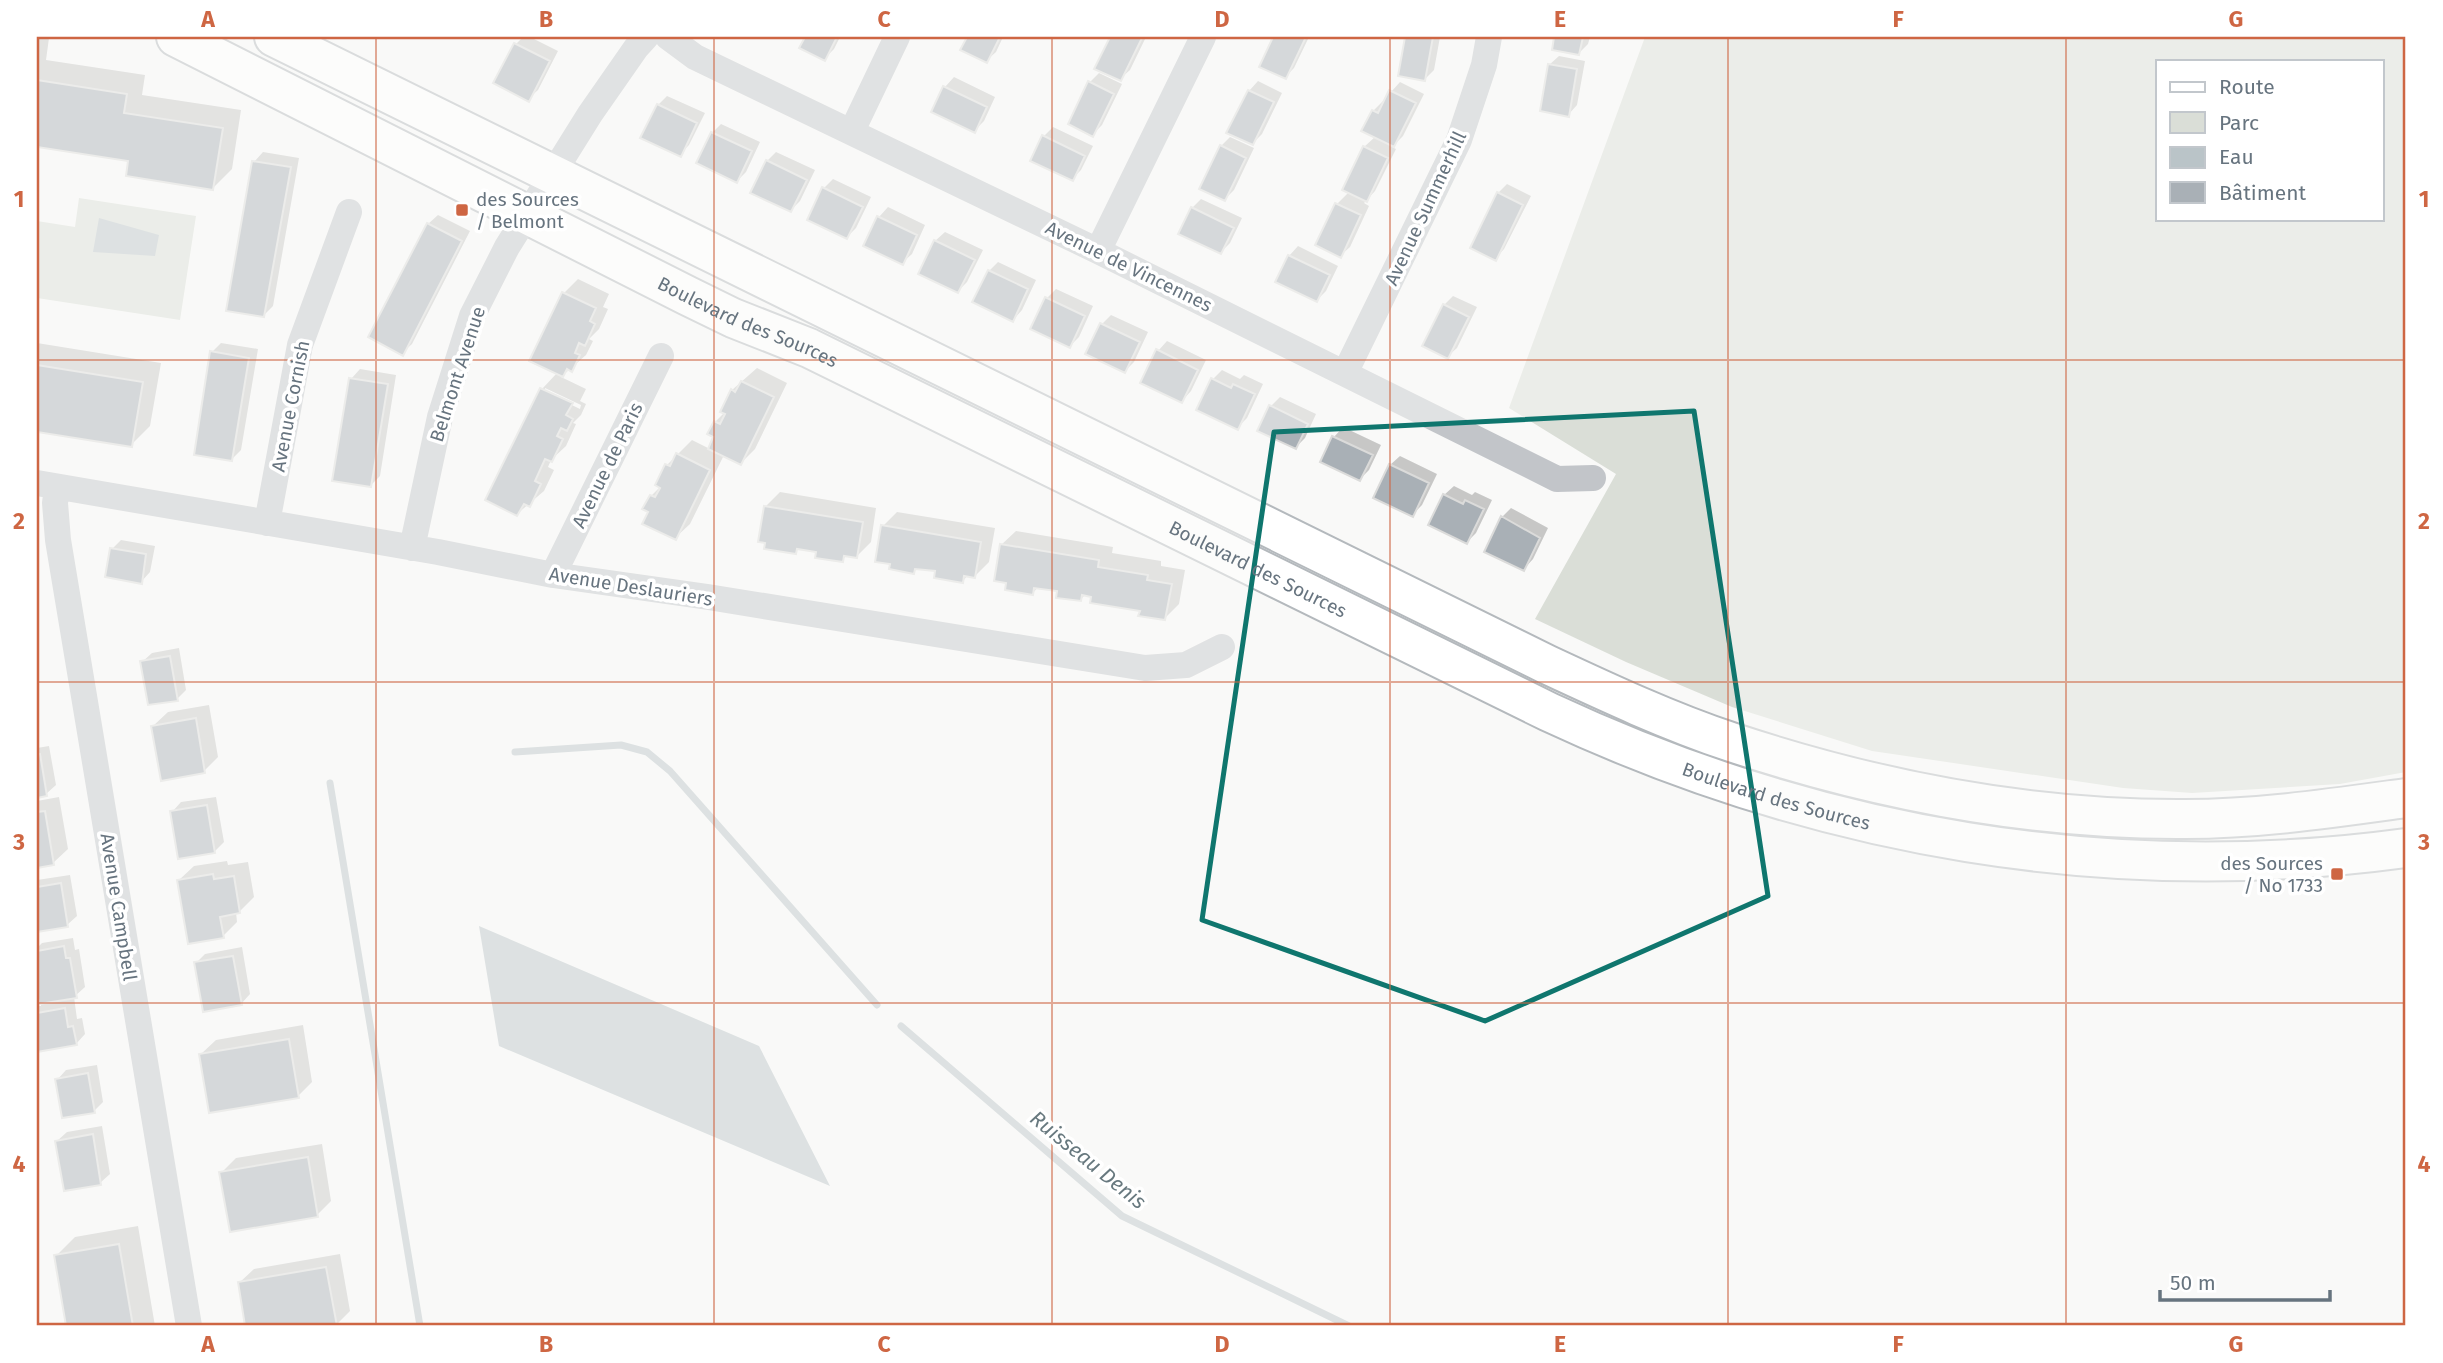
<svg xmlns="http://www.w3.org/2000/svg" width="2443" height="1363" viewBox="0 0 2443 1363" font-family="'Fira Sans',sans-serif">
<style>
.green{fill:#daded7;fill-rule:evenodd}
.water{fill:#bac4c8}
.shadow{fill:#0003;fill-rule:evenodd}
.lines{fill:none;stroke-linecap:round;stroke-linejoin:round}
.stream{stroke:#bac4c8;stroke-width:7}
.building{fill:#a9b0b6;stroke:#dbdbda;stroke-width:2}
.secondary-casing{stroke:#b4b9bd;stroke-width:42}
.street{stroke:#c2c5c9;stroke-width:26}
.secondary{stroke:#fff;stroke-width:38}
.marked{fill:none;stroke:#0f766e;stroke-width:5;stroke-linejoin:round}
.grid{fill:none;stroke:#ce6643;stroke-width:2;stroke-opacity:0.55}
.poi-dot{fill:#ce6643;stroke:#fff;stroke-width:2.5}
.labels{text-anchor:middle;stroke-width:7;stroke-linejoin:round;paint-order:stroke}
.poi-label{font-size:19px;fill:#67747f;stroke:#fff;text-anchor:start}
.street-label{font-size:19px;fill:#67747f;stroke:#fff}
.water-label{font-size:21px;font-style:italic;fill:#68797f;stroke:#fff}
.neatline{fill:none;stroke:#ce6643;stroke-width:2.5}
.grid-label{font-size:23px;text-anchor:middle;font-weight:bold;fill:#ce6643}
</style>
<rect width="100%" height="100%" fill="#f9f9f8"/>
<path class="green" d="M 1645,37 L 2406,37 L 2406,772 L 2340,784 L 2192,793 L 2123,788 L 1872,751 L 1732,707 L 1626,662 L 1535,619 L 1616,474 L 1509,408 ZM 2158,61 L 2382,61 L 2382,219 L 2158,219 Z
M 79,198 L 196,216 L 180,320 L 37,298 L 37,221 L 75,227 Z"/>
<path class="water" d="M 99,218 L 159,235 L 155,256 L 93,252 Z
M 479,926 L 759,1046 L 830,1186 L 499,1046 Z"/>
<path class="shadow" d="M 37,37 L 49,38 L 46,60 L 145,75 L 142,95 L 241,110 L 232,169 L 213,188 L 130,160 L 37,146 Z
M 523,37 L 530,37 L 558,51 L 538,90 L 528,99 L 496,83 L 516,44 Z
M 807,37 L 840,37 L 834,49 L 825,58 L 802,47 Z
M 969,37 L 1003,37 L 996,52 L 986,61 L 963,50 Z
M 1112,37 L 1146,37 L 1130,70 L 1120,79 L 1097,68 Z
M 1275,37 L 1309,37 L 1294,68 L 1285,77 L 1261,66 Z
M 1407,37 L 1440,37 L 1434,70 L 1425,79 L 1400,75 Z
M 1556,37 L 1590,37 L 1588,44 L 1579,53 L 1554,49 Z
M 1559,56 L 1585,61 L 1577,105 L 1568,115 L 1549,65 Z
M 1099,73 L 1122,84 L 1102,125 L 1093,134 L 1090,82 Z
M 954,77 L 995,97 L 984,121 L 974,131 L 933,111 L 945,87 Z
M 1258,81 L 1282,93 L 1262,134 L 1253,143 L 1249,91 Z
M 1400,82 L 1424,94 L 1403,136 L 1392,147 L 1396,149 L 1375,191 L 1364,203 L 1369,206 L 1350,247 L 1340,256 L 1317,244 L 1337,204 L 1349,192 L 1364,147 L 1376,136 L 1364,130 L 1373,111 L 1383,101 L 1385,103 L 1391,92 Z
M 667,96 L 705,113 L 689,145 L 680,154 L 658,105 Z
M 721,124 L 760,142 L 746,172 L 737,181 L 712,133 Z
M 1053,127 L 1093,146 L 1081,170 L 1072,179 L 1044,136 Z
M 1230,137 L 1254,148 L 1234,190 L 1225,199 L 1221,146 Z
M 263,152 L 299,158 L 273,306 L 264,315 L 254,162 Z
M 776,152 L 815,170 L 800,201 L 791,210 L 767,161 Z
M 833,179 L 871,197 L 856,228 L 847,237 L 823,189 Z
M 1507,184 L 1531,196 L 1504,249 L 1495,259 L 1498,193 Z
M 1201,199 L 1242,218 L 1230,243 L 1221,252 L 1192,208 Z
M 888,207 L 925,225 L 912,254 L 902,263 L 865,245 L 879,217 Z
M 438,215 L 470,231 L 412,344 L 402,353 L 428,224 Z
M 945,232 L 983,250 L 967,282 L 958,291 L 935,241 Z
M 1298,246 L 1338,266 L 1326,291 L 1317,300 L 1289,256 Z
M 998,262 L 1036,280 L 1022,310 L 1013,320 L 989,271 Z
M 578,279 L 609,294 L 603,307 L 608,309 L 599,329 L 589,339 L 593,341 L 586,355 L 561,377 L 586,389 L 580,401 L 586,404 L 581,415 L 573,423 L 576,424 L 566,446 L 551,460 L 548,467 L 554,470 L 544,491 L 517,514 L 488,500 L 542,389 L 557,373 L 564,293 ZM 545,388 L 581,405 L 580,409 L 545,392 Z
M 1056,289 L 1093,306 L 1079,337 L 1070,346 L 1047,298 Z
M 1453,296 L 1477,307 L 1457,348 L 1447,357 L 1444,305 Z
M 1111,315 L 1148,332 L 1134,362 L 1125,371 L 1088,354 L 1102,324 Z
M 1167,341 L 1206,360 L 1191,391 L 1182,401 L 1158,351 Z
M 37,343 L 161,363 L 150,426 L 131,445 L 37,430 Z
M 221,343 L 258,349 L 241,450 L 232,459 L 212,352 Z
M 757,368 L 787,383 L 755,449 L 741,463 L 724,455 L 690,524 L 675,538 L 650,511 L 651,496 L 661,486 L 667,465 L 692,440 L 710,449 L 716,436 L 715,422 L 725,412 L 732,390 Z
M 360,369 L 396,375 L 380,476 L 371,485 L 351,379 Z
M 1222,370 L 1240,379 L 1244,375 L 1263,384 L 1247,418 L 1237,428 L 1213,379 Z
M 1280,397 L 1316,414 L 1305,438 L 1296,447 L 1271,406 Z
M 1343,427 L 1381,445 L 1369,470 L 1360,479 L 1322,461 L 1334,437 Z
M 1400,456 L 1437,474 L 1422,505 L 1412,515 L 1390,465 Z
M 1454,486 L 1472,495 L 1475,492 L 1492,500 L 1476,533 L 1467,542 L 1444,495 Z
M 780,492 L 876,508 L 871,542 L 856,557 L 847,555 L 842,560 L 818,550 L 800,547 L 795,552 L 765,507 Z
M 1511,508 L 1548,528 L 1533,559 L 1524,569 L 1502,517 Z
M 897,512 L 995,528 L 989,562 L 975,576 L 968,575 L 963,581 L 937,570 L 918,567 L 914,572 L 883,526 Z
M 1016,531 L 1113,547 L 1112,553 L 1161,561 L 1161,566 L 1185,570 L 1179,604 L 1165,618 L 1093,595 L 1086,594 L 1080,600 L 1059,590 L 1039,586 L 1033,593 L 1001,545 Z
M 121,540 L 155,546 L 150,572 L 141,582 L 112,549 Z
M 179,648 L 186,690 L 177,699 L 142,662 L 152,653 Z
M 209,705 L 218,757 L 204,771 L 153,726 L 168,712 Z
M 49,746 L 56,785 L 46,794 L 37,796 L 37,748 Z
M 59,797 L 68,849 L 53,863 L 37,866 L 37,801 Z
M 216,797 L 224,842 L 215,851 L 172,812 L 181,802 Z
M 227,861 L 228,865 L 248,862 L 254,897 L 239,912 L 236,912 L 237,922 L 223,936 L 179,880 L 194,866 Z
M 70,875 L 77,916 L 67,925 L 37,930 L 37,880 Z
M 73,938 L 75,950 L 79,949 L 85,987 L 74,997 L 77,1019 L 82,1018 L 85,1034 L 76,1044 L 37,1050 L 37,1006 L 41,1006 L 39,991 L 37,992 L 37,948 L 42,943 Z
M 242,947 L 250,994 L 241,1004 L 196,963 L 205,954 Z
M 303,1025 L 312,1082 L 298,1096 L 201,1054 L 216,1040 Z
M 97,1065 L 103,1102 L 94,1111 L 57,1080 L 66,1070 Z
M 102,1126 L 110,1174 L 100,1183 L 57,1141 L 67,1132 Z
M 322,1144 L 331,1201 L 317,1215 L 221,1173 L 236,1158 Z
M 138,1226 L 155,1326 L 68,1326 L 56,1256 L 75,1237 Z
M 340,1254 L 350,1311 L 336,1325 L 247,1326 L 239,1283 L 254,1269 Z"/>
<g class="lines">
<path class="stream" d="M 515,752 L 621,745 L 647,752 L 670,771 L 877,1005
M 330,783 L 420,1326
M 901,1026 L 1122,1216 L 1349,1326"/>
</g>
<path class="building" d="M 805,37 L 837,37 L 825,61 L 799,48 Z
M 967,37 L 1000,37 L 987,63 L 960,50 Z
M 1110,37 L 1142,38 L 1121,81 L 1094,69 Z
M 1273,37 L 1306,37 L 1286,79 L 1259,67 Z
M 1405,37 L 1433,37 L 1425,81 L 1398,76 Z
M 1554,37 L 1583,37 L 1579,55 L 1552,50 Z
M 514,43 L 550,61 L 529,102 L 493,83 Z
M 1548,64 L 1577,69 L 1569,117 L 1540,111 Z
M 37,80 L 127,94 L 124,113 L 223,128 L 213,190 L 126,176 L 128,161 L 37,147 Z
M 1088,81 L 1114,94 L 1093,137 L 1068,124 Z
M 943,86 L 987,107 L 975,133 L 931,112 Z
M 1248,90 L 1274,102 L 1253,145 L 1226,133 Z
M 1389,90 L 1416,103 L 1394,147 L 1361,131 L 1372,110 L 1378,113 Z
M 657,104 L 697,123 L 681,157 L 640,138 Z
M 711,132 L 752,151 L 737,183 L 696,163 Z
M 1042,135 L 1085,156 L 1073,181 L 1030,161 Z
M 1220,145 L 1246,158 L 1225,201 L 1199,189 Z
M 1363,146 L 1388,158 L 1367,202 L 1342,190 Z
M 766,160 L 807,180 L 791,212 L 750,193 Z
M 252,161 L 291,167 L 264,317 L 226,311 Z
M 822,187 L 863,207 L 847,239 L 807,220 Z
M 1497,192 L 1523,205 L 1496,261 L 1470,248 Z
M 1335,203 L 1361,215 L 1341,258 L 1315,245 Z
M 1191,207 L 1234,228 L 1221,254 L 1178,234 Z
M 877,216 L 917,235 L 903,265 L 863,246 Z
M 427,223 L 462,241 L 403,356 L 368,337 Z
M 934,240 L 975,260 L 958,293 L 918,274 Z
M 1288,255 L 1330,275 L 1317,302 L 1275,282 Z
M 988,270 L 1028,289 L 1013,322 L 972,302 Z
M 562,292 L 596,308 L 590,321 L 595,324 L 585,346 L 579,343 L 575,353 L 580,355 L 572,372 L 567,369 L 563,377 L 529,361 Z
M 1045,297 L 1085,316 L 1070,348 L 1030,329 Z
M 1443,304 L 1469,317 L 1448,359 L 1422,346 Z
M 1100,323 L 1140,342 L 1125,373 L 1085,354 Z
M 1156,349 L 1198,370 L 1182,403 L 1140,383 Z
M 210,351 L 249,358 L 232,461 L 194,455 Z
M 37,365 L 143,382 L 132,447 L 37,432 Z
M 349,378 L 388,384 L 371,487 L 332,481 Z
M 1211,378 L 1231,388 L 1233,384 L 1255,394 L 1238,430 L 1196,410 Z
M 741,381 L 774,397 L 741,465 L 708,449 L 713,437 L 707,434 L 714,421 L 720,424 L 725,414 L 720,412 L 731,389 L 735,392 Z
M 540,388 L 573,403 L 566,415 L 573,419 L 567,431 L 561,428 L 557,436 L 563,439 L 552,462 L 545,459 L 535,481 L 541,484 L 530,507 L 524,504 L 517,516 L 485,500 Z
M 1269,405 L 1308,424 L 1296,449 L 1257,431 Z
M 1332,436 L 1373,455 L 1360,481 L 1320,462 Z
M 676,453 L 710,470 L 676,540 L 642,524 L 648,512 L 642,509 L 650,495 L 655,497 L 660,488 L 655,485 L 665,464 L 670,466 Z
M 1389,464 L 1429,483 L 1413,517 L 1373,498 Z
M 1443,494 L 1463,504 L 1465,500 L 1484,509 L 1467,544 L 1428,525 Z
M 764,506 L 863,522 L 857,558 L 844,556 L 843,562 L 815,558 L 816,552 L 797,549 L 796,554 L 764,549 L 765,543 L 758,542 Z
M 1501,516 L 1540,538 L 1524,571 L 1484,552 Z
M 881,525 L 981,542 L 975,578 L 964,576 L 963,583 L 934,578 L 935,571 L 915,569 L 914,574 L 889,569 L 890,564 L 875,562 Z
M 1000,544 L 1099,560 L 1098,567 L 1148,575 L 1147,580 L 1172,584 L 1165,620 L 1138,616 L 1140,611 L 1090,603 L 1091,597 L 1082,595 L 1081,601 L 1056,598 L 1057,591 L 1034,588 L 1033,595 L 1005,590 L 1006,583 L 994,581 Z
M 110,548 L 146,554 L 142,584 L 105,577 Z
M 170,656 L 178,701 L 148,705 L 140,661 Z
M 196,718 L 205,773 L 161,781 L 151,726 Z
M 37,754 L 40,754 L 47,796 L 37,798 Z
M 207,805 L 215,853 L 178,859 L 170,811 Z
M 45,811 L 54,865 L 37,868 L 37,812 Z
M 213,874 L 214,879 L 234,876 L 240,913 L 220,917 L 224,938 L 188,944 L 177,880 Z
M 61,883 L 68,927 L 37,932 L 37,887 Z
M 64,946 L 66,958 L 70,958 L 77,998 L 39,1004 L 37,993 L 37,951 Z
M 233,956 L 242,1005 L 203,1012 L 194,962 Z
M 65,1008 L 68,1027 L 73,1026 L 77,1045 L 37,1052 L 37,1013 Z
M 289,1039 L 299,1098 L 209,1113 L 199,1054 Z
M 88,1073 L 95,1113 L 62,1118 L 55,1079 Z
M 93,1134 L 101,1185 L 64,1191 L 55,1141 Z
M 308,1157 L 318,1217 L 230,1232 L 219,1172 Z
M 119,1244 L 133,1326 L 66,1326 L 54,1255 Z
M 326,1267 L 337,1326 L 245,1326 L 238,1282 Z"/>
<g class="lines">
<g class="secondary-casing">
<g id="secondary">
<path id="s1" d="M 176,37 L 688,296 L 733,318 L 809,348 L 1549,712 C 1819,838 2110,888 2406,848"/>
<path d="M 274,37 L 1546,664 C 1606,692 1668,721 1731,742 C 1876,790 2031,820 2185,819 C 2259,819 2333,808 2406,798"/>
</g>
</g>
<path class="street" d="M 668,37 L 695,57 L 1098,251 L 1557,479 L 1593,478
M 852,131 L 897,37
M 1098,251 L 1203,37
M 1345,373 L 1459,140 L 1484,65 L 1489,37
M 37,483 L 438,552 L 553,575 L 708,597 L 1145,668 L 1186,665 L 1222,647
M 57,487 L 55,503 L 58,540 L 189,1326
M 267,523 L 300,345 L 349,212
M 412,548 L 440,417 L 472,316 L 507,247 L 590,114 L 636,48 L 646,37
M 553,575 L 661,356"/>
<use href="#secondary" class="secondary"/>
</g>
<path d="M0 0H2443V1363H0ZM 1694,411 L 1768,896 L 1485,1021 L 1202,920 L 1274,432 Z" fill="#f9f9f8" fill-opacity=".55" fill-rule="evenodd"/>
<path class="marked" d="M 1694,411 L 1768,896 L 1485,1021 L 1202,920 L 1274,432 Z"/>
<path class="grid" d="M 376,37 L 376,1326M 714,37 L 714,1326M 1052,37 L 1052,1326M 1390,37 L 1390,1326M 1728,37 L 1728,1326M 2066,37 L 2066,1326M 37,360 L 2406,360M 37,682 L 2406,682M 37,1003 L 2406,1003"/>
<g class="poi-dot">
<rect x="455" y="203" width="14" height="14" rx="3.5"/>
<rect x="2330" y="867" width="14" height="14" rx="3.5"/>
</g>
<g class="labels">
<g class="poi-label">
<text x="476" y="206">des Sources<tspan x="476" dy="22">/ Belmont</tspan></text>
<text x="2323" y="870" text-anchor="end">des Sources<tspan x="2323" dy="22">/ No 1733</tspan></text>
</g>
<g class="street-label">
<text transform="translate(1425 208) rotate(-65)" y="7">Avenue Summerhill</text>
<text transform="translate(1129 266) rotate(26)" y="7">Avenue de Vincennes</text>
<text dy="7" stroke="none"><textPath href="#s1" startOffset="639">Boulevard des Sources</textPath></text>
<text transform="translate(457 374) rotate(-72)" y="7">Belmont Avenue</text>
<text transform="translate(290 406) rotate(-79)" y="7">Avenue Cornish</text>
<text transform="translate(607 465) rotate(-64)" y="7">Avenue de Paris</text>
<text dy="7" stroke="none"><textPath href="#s1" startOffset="1206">Boulevard des Sources</textPath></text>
<text transform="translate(631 586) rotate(9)" y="7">Avenue Deslauriers</text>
<text dy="7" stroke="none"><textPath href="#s1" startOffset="1773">Boulevard des Sources</textPath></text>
<text transform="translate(119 907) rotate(81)" y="7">Avenue Campbell</text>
</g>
<g class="water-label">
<text transform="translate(1088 1160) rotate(39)" y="7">Ruisseau Denis</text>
</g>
</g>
<rect width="2443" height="1363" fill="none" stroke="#ffffff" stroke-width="77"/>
<rect x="2156" y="60" width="228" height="161" fill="#ffffff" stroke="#c2c7cc" stroke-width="2"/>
<rect x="2170" y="82" width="35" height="10" fill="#ffffff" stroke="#c2c7cc" stroke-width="2"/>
<text x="2219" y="94" font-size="21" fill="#67747f">Route</text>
<rect x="2170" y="112" width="35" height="21" fill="#daded7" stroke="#c2c7cc" stroke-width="2"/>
<text x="2219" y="130" font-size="21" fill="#67747f">Parc</text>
<rect x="2170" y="147" width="35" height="21" fill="#bac4c8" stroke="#c2c7cc" stroke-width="2"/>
<text x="2219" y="164" font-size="21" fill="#67747f">Eau</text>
<rect x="2170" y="182" width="35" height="21" fill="#a9b0b6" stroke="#c2c7cc" stroke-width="2"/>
<text x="2219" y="200" font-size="21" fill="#67747f">Bâtiment</text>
<path d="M2160 1290v10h170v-10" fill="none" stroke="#67747f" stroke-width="3.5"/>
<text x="2170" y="1290" font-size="21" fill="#67747f" stroke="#ffffff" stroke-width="5" paint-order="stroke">50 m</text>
<rect x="38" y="38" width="2366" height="1286" class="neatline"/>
<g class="grid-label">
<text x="208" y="27">A</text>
<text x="546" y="27">B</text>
<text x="884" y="27">C</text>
<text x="1222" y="27">D</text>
<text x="1560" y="27">E</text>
<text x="1898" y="27">F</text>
<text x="2236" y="27">G</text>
<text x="19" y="207">1</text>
<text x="2424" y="207">1</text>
<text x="19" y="529">2</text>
<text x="2424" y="529">2</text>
<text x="19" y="850">3</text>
<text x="2424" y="850">3</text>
<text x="19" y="1172">4</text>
<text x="2424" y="1172">4</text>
<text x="208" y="1352">A</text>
<text x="546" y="1352">B</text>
<text x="884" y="1352">C</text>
<text x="1222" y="1352">D</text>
<text x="1560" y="1352">E</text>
<text x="1898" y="1352">F</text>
<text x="2236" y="1352">G</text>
</g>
</svg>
